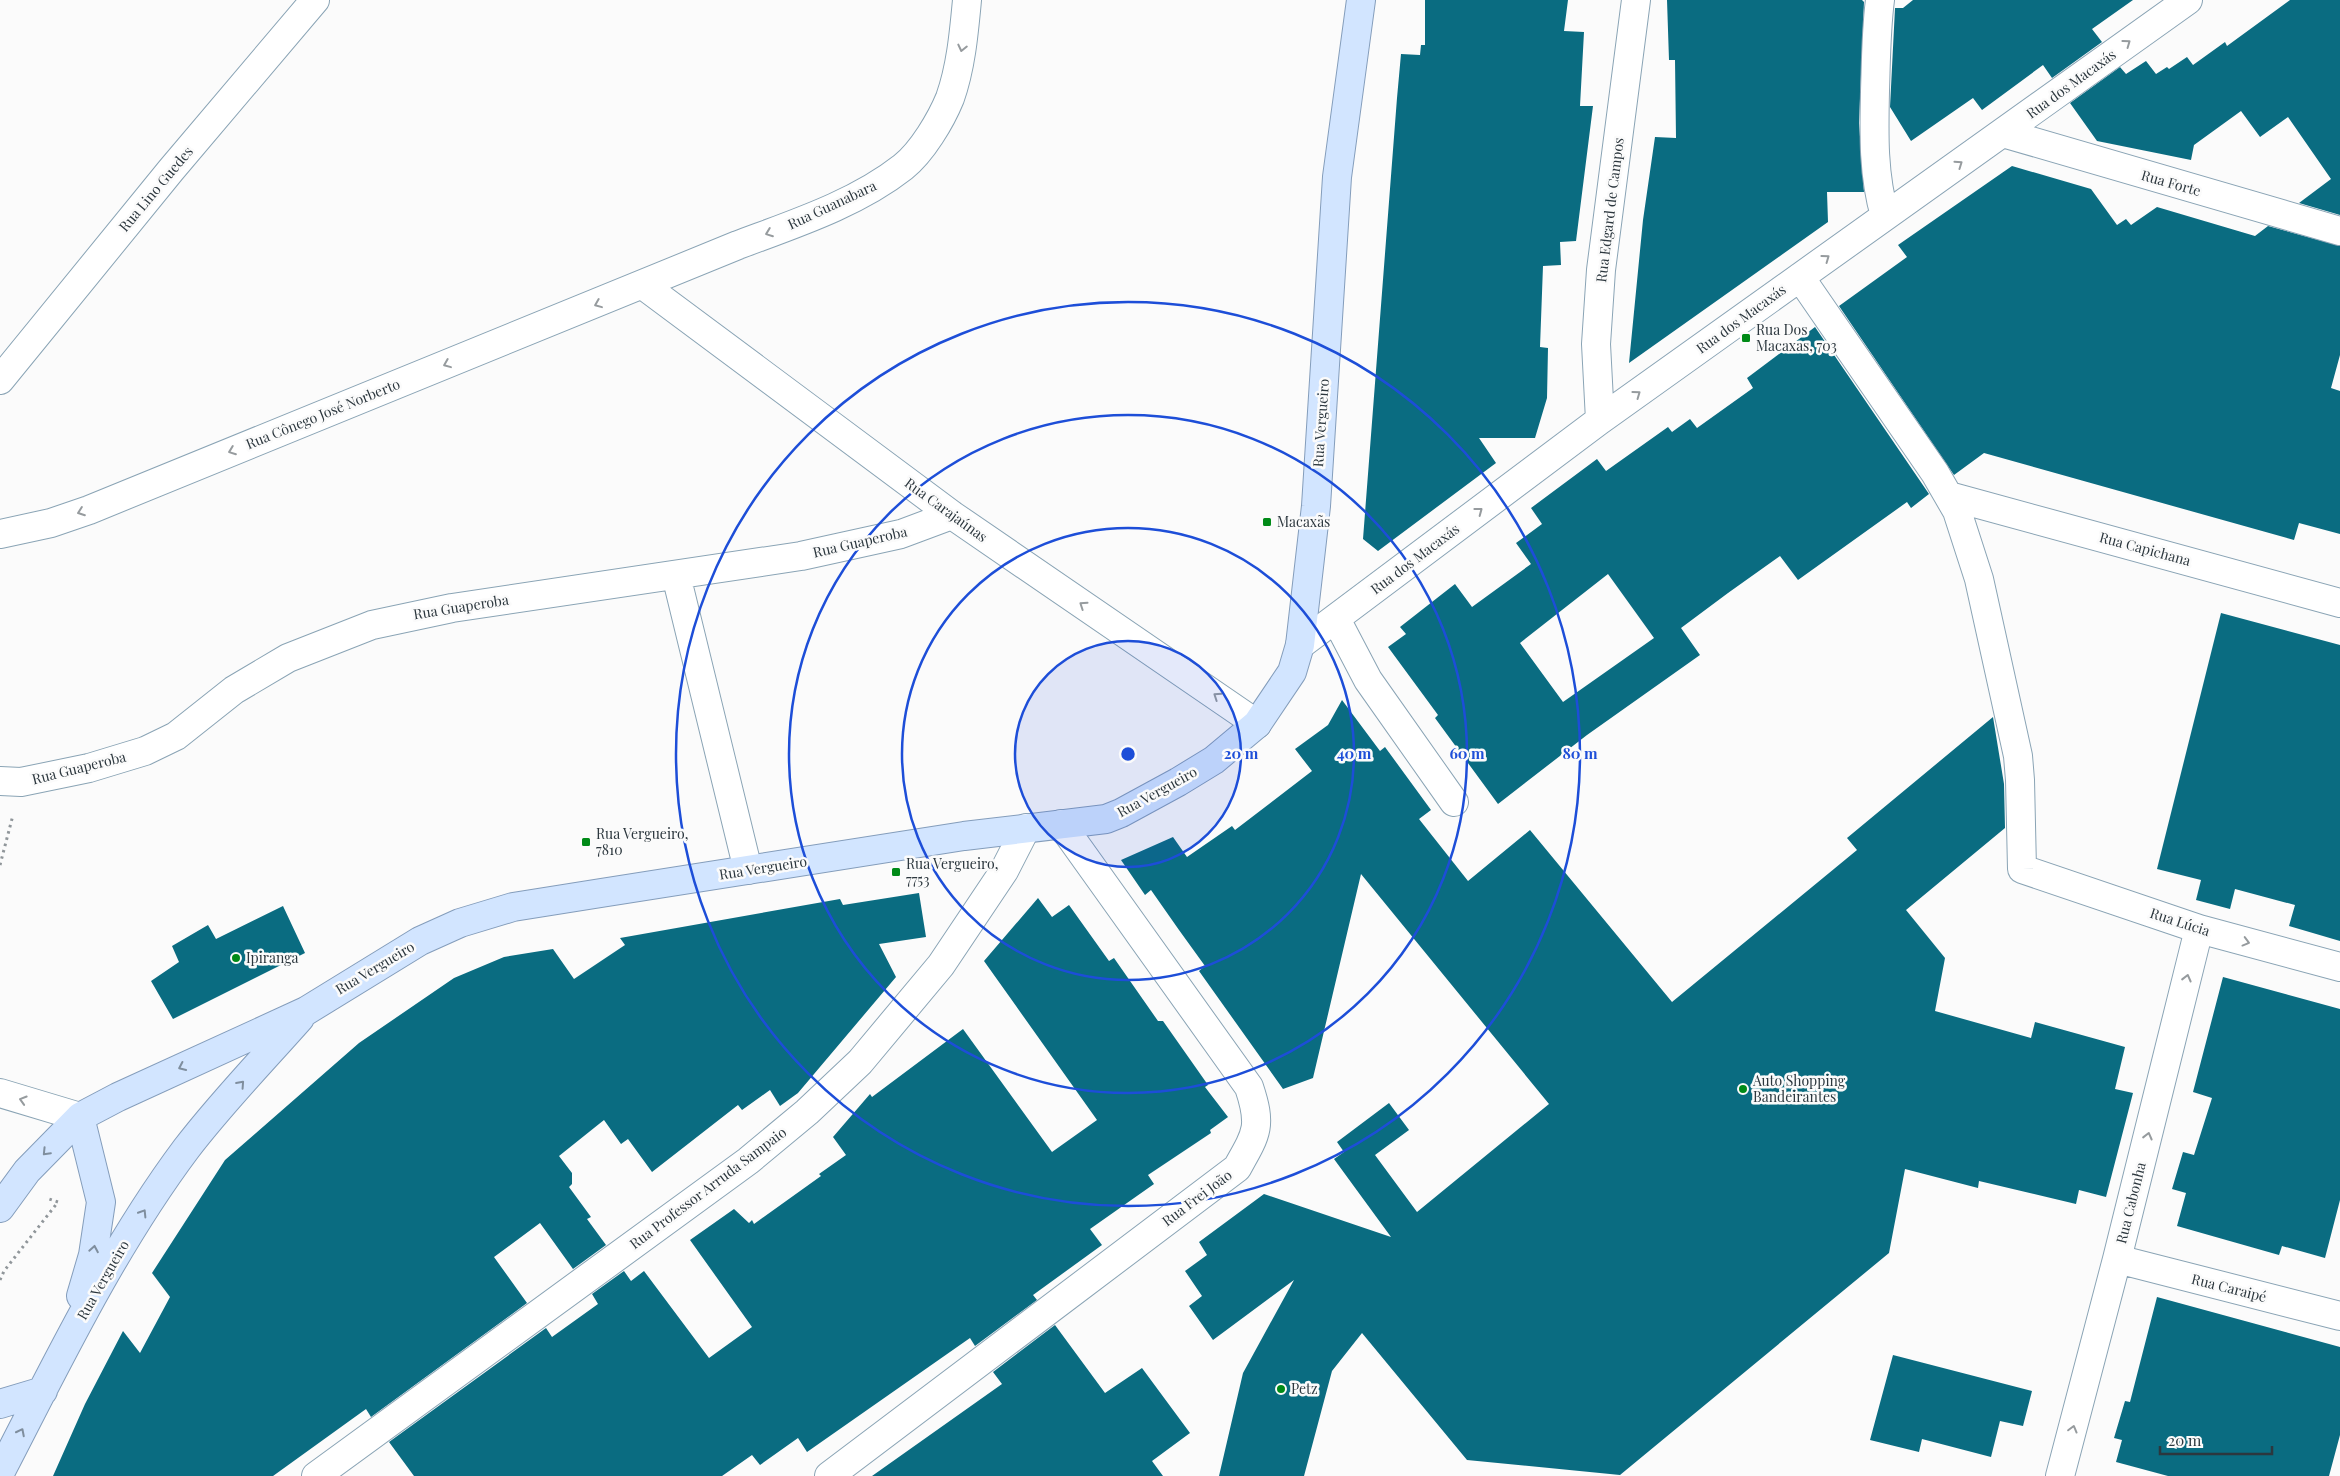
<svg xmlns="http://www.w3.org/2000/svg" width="2340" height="1476" viewBox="0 0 2340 1476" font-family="'Playfair Display',serif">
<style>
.building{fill:#0a6c81;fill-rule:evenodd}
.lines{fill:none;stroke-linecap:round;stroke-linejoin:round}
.minor-casing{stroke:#8aa4b5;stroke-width:30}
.major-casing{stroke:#849dbb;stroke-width:30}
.path{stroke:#90969a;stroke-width:3;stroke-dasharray:2.5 4;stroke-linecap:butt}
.minor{stroke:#fff;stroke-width:28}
.major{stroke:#d2e5ff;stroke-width:28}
.oneway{stroke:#969b9e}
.oneway2{stroke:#7f8e9e}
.ring{fill:none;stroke:#1d4ed8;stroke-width:2.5}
.poi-dot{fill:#008a17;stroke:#fbfbfb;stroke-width:2}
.labels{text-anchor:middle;stroke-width:5;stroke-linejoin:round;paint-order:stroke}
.street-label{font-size:14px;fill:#2c373e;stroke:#fbfbfb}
.poi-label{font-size:14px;fill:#2c373e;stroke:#fbfbfb;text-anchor:start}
.centre{fill:#1d4ed8;stroke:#fbfbfb;stroke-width:2.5}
.ring-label{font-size:15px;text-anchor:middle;font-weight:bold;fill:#1d4ed8;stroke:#fbfbfb;stroke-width:5;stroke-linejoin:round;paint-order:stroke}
</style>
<rect width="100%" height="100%" fill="#fbfbfb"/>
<path class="building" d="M 1425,0 L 1568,0 L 1564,31 L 1584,32 L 1580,106 L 1593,106 L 1576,241 L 1560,242 L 1561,265 L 1543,266 L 1540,347 L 1548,348 L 1547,398 L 1535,438 L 1479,438 L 1496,463 L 1378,551 L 1363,539 L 1397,98 L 1401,54 L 1420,55 L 1421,45 L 1425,45 Z
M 1667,0 L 1862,0 L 1864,2 L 1859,123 L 1864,192 L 1827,192 L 1828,222 L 1629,363 L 1643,220 L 1655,137 L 1676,138 L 1675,60 L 1669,60 Z
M 1913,0 L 2133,0 L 2092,29 L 2102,42 L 2052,78 L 2043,65 L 1982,110 L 1973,98 L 1911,141 L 1890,107 L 1895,8 L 1903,8 Z
M 2290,0 L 2340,0 L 2340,215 L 2299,203 L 2331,179 L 2288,117 L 2260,137 L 2241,111 L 2194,145 L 2191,160 L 2097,141 L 2070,103 L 2120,67 L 2126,74 L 2146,61 L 2156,74 L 2167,67 L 2169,69 L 2187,57 L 2193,65 L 2225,42 L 2227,46 Z
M 2012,166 L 2091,189 L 2117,225 L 2126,219 L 2131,225 L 2157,207 L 2255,236 L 2268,226 L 2340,246 L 2340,355 L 2331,388 L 2340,391 L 2340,534 L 2299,523 L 2294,540 L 1984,453 L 1954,475 L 1839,306 L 1907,257 L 1898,245 Z
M 1815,327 L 1929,494 L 1911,508 L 1907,502 L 1798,580 L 1780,556 L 1728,593 L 1681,628 L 1700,655 L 1587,735 L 1498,804 L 1435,718 L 1438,715 L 1388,647 L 1406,634 L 1400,627 L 1455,584 L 1472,607 L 1531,564 L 1516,543 L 1542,524 L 1531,508 L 1597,459 L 1606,471 L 1668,427 L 1672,432 L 1690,419 L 1697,428 L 1753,388 L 1747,378 ZM 1608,574 L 1654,638 L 1563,702 L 1520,643 Z
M 2221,613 L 2340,645 L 2340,941 L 2289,926 L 2295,905 L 2235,889 L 2230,909 L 2196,900 L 2201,880 L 2157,869 Z
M 1342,700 L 1380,751 L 1385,747 L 1431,810 L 1419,819 L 1468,881 L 1530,830 L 1672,1002 L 1857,850 L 1847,838 L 1993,717 L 2004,784 L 2005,828 L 1906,910 L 1945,958 L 1935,1011 L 2031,1038 L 2035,1022 L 2125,1047 L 2115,1089 L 2133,1093 L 2106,1197 L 2079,1190 L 2076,1204 L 1979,1181 L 1978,1188 L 1905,1169 L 1889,1253 L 1620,1475 L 1467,1460 L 1362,1333 L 1332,1371 L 1304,1476 L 1219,1476 L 1243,1373 L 1294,1280 L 1213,1340 L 1189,1306 L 1202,1296 L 1185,1271 L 1207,1255 L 1199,1242 L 1264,1194 L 1391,1237 L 1334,1159 L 1344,1152 L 1337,1142 L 1389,1103 L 1409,1130 L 1375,1155 L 1417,1212 L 1549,1104 L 1361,874 L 1313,1078 L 1283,1089 L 1199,971 L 1205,966 L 1179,930 L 1151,890 L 1145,895 L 1121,860 L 1173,837 L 1187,857 L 1232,826 L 1235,830 L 1312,771 L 1295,749 L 1328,725 Z
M 919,893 L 926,937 L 879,944 L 896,977 L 798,1093 L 780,1106 L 770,1090 L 742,1110 L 738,1105 L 652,1172 L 628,1139 L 621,1144 L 604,1120 L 559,1156 L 572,1173 L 572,1184 L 569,1187 L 591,1217 L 587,1219 L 606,1245 L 573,1269 L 540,1223 L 494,1257 L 527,1303 L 371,1417 L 366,1409 L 273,1476 L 53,1476 L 85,1404 L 123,1331 L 140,1353 L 170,1297 L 152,1273 L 225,1160 L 359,1043 L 454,978 L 504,957 L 553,949 L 574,979 L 625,945 L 620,938 L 840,899 L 843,905 Z
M 1038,898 L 1052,917 L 1069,905 L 1109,961 L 1114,958 L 1158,1021 L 1163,1021 L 1208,1085 L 1205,1087 L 1228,1117 L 1210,1130 L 1211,1133 L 1148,1175 L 1154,1184 L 1090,1229 L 1102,1245 L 1033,1295 L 1037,1300 L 975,1346 L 970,1338 L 807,1452 L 798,1438 L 760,1465 L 752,1455 L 722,1476 L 414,1476 L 389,1442 L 546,1328 L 552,1337 L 598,1304 L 592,1294 L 624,1271 L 631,1281 L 644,1271 L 709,1358 L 752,1327 L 690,1240 L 734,1209 L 749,1223 L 752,1220 L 754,1224 L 821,1176 L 819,1174 L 846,1155 L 833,1137 L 870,1094 L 872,1097 L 963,1029 L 1052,1152 L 1097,1120 L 984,961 Z
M 283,906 L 305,953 L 173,1019 L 151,981 L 179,962 L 172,946 L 208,925 L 216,939 Z
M 2223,977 L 2340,1009 L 2340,1200 L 2325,1258 L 2282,1246 L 2279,1255 L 2177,1226 L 2186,1193 L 2172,1189 L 2183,1152 L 2194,1155 L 2212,1098 L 2193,1092 Z
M 2157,1297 L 2340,1347 L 2340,1435 L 2329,1476 L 2168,1476 L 2116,1462 L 2122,1440 L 2114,1438 L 2125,1401 L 2130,1402 Z
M 1055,1325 L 1105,1393 L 1142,1368 L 1173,1410 L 1190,1433 L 1152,1461 L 1163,1476 L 872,1476 L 1002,1384 L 993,1372 Z
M 1893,1355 L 2032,1391 L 2023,1426 L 2000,1421 L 1991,1457 L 1922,1439 L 1919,1452 L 1870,1440 Z"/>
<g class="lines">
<g class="minor-casing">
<path id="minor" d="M 1880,0 C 1876,30 1876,61 1875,91 C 1874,134 1873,175 1885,216
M 2003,133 L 2340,231
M 1800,277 L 1935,473 L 1957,511 L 1979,579 L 2018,756 L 2020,780 L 2022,869 L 2199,929 L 2340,967
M 643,285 L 952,515 L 1257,724
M 0,380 L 171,170 L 315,0
M 1600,420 L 1596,344 L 1601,270 L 1636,0
M 1949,496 L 2340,603
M 0,534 L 51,523 L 89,510 L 738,245 C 794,224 856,204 903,167 C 922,152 941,120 950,98 C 961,67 964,32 967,0
M 676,575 L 748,870
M 1336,619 L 1368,680 L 1454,802
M 1300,645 L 1600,420 L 2188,0
M 0,781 L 21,782 L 89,768 L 145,751 L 176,736 L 234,690 L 288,658 L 372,625 L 452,608 L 801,556 L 901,534 L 952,515
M 0,1093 L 80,1117
M 2117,1259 L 2340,1316
M 316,1476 L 748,1161 L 807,1112 L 860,1062 L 941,965 L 1004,871 L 1026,828
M 829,1476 L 1237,1168 C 1257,1133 1262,1126 1249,1087 L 1061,824
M 2060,1476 L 2117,1259 L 2199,929"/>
</g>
<g class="major-casing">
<path id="major" d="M 80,1117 L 101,1202 L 93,1255 L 81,1296
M 0,1208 L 27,1171 L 80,1117 L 118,1097 L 306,1011 L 420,941 L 460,923 L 513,907 L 601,893 L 964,836 L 1106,819 L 1121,813 L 1178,782 L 1214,760 L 1257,724 L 1292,672 L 1300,645 L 1316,506 L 1337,177 L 1361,0
M 0,1404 L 43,1391
M 0,1473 C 57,1363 112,1248 186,1149 C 221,1103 262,1061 300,1018"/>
</g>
<path class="path" d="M 0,865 L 13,815
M 0,1280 L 4,1271 L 58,1202 L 49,1199"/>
<use href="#minor" class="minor"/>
<use href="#major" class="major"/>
</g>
<defs><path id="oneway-chevron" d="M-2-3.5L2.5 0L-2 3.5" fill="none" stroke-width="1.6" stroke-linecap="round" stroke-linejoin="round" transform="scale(1.25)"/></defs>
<g class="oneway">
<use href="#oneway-chevron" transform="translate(2127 43) rotate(-36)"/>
<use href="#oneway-chevron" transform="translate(962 48) rotate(103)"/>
<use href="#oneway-chevron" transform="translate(1959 164) rotate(-35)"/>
<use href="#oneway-chevron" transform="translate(769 233) rotate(159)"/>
<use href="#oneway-chevron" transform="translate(1826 258) rotate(-36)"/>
<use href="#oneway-chevron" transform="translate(598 304) rotate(158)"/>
<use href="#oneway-chevron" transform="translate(447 364) rotate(158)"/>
<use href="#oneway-chevron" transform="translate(1637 394) rotate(-36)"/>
<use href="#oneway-chevron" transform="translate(232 451) rotate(159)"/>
<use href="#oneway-chevron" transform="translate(1479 511) rotate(-37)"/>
<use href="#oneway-chevron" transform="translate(81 512) rotate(160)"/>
<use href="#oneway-chevron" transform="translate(1083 605) rotate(-146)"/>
<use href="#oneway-chevron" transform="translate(1217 696) rotate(-146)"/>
<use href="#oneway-chevron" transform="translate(2246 942) rotate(15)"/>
<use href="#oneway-chevron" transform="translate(2187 978) rotate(-76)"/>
<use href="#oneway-chevron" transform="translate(23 1100) rotate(-163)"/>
<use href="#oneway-chevron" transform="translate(2148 1136) rotate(-76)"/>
<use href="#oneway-chevron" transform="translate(2073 1429) rotate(-75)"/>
</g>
<g class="oneway2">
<use href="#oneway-chevron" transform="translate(182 1067) rotate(155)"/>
<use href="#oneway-chevron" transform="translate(241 1084) rotate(-48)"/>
<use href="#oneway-chevron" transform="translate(46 1152) rotate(134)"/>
<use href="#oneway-chevron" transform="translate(143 1213) rotate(-58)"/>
<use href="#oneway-chevron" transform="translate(94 1249) rotate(-80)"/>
<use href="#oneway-chevron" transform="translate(21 1432) rotate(-63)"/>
</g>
<circle cx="1128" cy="754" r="113" fill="#1d4ed8" fill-opacity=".12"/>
<g class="ring">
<circle cx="1128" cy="754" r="113"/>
<circle cx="1128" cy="754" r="226"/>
<circle cx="1128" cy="754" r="339"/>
<circle cx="1128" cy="754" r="452"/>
</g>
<g class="poi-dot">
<rect x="1741" y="333" width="10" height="10" rx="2.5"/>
<rect x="1262" y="517" width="10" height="10" rx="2.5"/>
<rect x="581" y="837" width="10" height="10" rx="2.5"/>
<rect x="891" y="867" width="10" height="10" rx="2.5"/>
<circle cx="236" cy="958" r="5"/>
<circle cx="1743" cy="1089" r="5"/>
<circle cx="1281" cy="1389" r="5"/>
</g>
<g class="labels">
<g class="street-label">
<text transform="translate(2071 84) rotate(-36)" y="5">Rua dos Macaxás</text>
<text transform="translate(2171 183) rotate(16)" y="5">Rua Forte</text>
<text transform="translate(156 189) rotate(-50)" y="5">Rua Lino Guedes</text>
<text transform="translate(832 205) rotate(-25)" y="5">Rua Guanabara</text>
<text transform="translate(1610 210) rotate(-83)" y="5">Rua Edgard de Campos</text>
<text transform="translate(1741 319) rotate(-36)" y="5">Rua dos Macaxás</text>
<text transform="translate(323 414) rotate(-22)" y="5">Rua Cônego José Norberto</text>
<text transform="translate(1321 423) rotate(-86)" y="5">Rua Vergueiro</text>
<text transform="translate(946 510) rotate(36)" y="5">Rua Carajaúnas</text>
<text transform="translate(860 542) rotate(-13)" y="5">Rua Guaperoba</text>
<text transform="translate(2145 549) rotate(15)" y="5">Rua Capichana</text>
<text transform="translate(1415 559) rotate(-37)" y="5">Rua dos Macaxás</text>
<text transform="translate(461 607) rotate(-9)" y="5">Rua Guaperoba</text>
<text transform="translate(79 768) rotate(-14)" y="5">Rua Guaperoba</text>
<text transform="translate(1157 792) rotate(-29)" y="5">Rua Vergueiro</text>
<text transform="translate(763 868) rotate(-9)" y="5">Rua Vergueiro</text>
<text transform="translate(2180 922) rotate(18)" y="5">Rua Lúcia</text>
<text transform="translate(375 968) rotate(-31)" y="5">Rua Vergueiro</text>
<text transform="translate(708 1188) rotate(-37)" y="5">Rua Professor Arruda Sampaio</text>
<text transform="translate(1197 1198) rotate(-37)" y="5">Rua Frei João</text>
<text transform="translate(2131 1203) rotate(-76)" y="5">Rua Cabonha</text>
<text transform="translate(103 1280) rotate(-60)" y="5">Rua Vergueiro</text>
<text transform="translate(2229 1288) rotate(14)" y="5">Rua Caraipé</text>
</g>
<g class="poi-label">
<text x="1756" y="335">Rua Dos<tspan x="1756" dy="16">Macaxas, 703</tspan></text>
<text x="1277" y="527">Macaxãs</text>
<text x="596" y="839">Rua Vergueiro,<tspan x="596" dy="16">7810</tspan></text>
<text x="906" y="869">Rua Vergueiro,<tspan x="906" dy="16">7753</tspan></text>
<text x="246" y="963">Ipiranga</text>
<text x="1753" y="1086">Auto Shopping<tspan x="1753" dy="16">Bandeirantes</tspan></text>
<text x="1291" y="1394">Petz</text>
</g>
</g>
<circle cx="1128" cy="754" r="8" class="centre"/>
<g class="ring-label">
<text x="1241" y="759">20 m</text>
<text x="1354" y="759">40 m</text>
<text x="1467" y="759">60 m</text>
<text x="1580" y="759">80 m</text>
</g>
<path d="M2160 1446v8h112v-8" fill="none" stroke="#2c373e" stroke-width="2.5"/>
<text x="2168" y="1446" font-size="15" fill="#2c373e" stroke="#fbfbfb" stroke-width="4" paint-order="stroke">20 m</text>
</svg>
